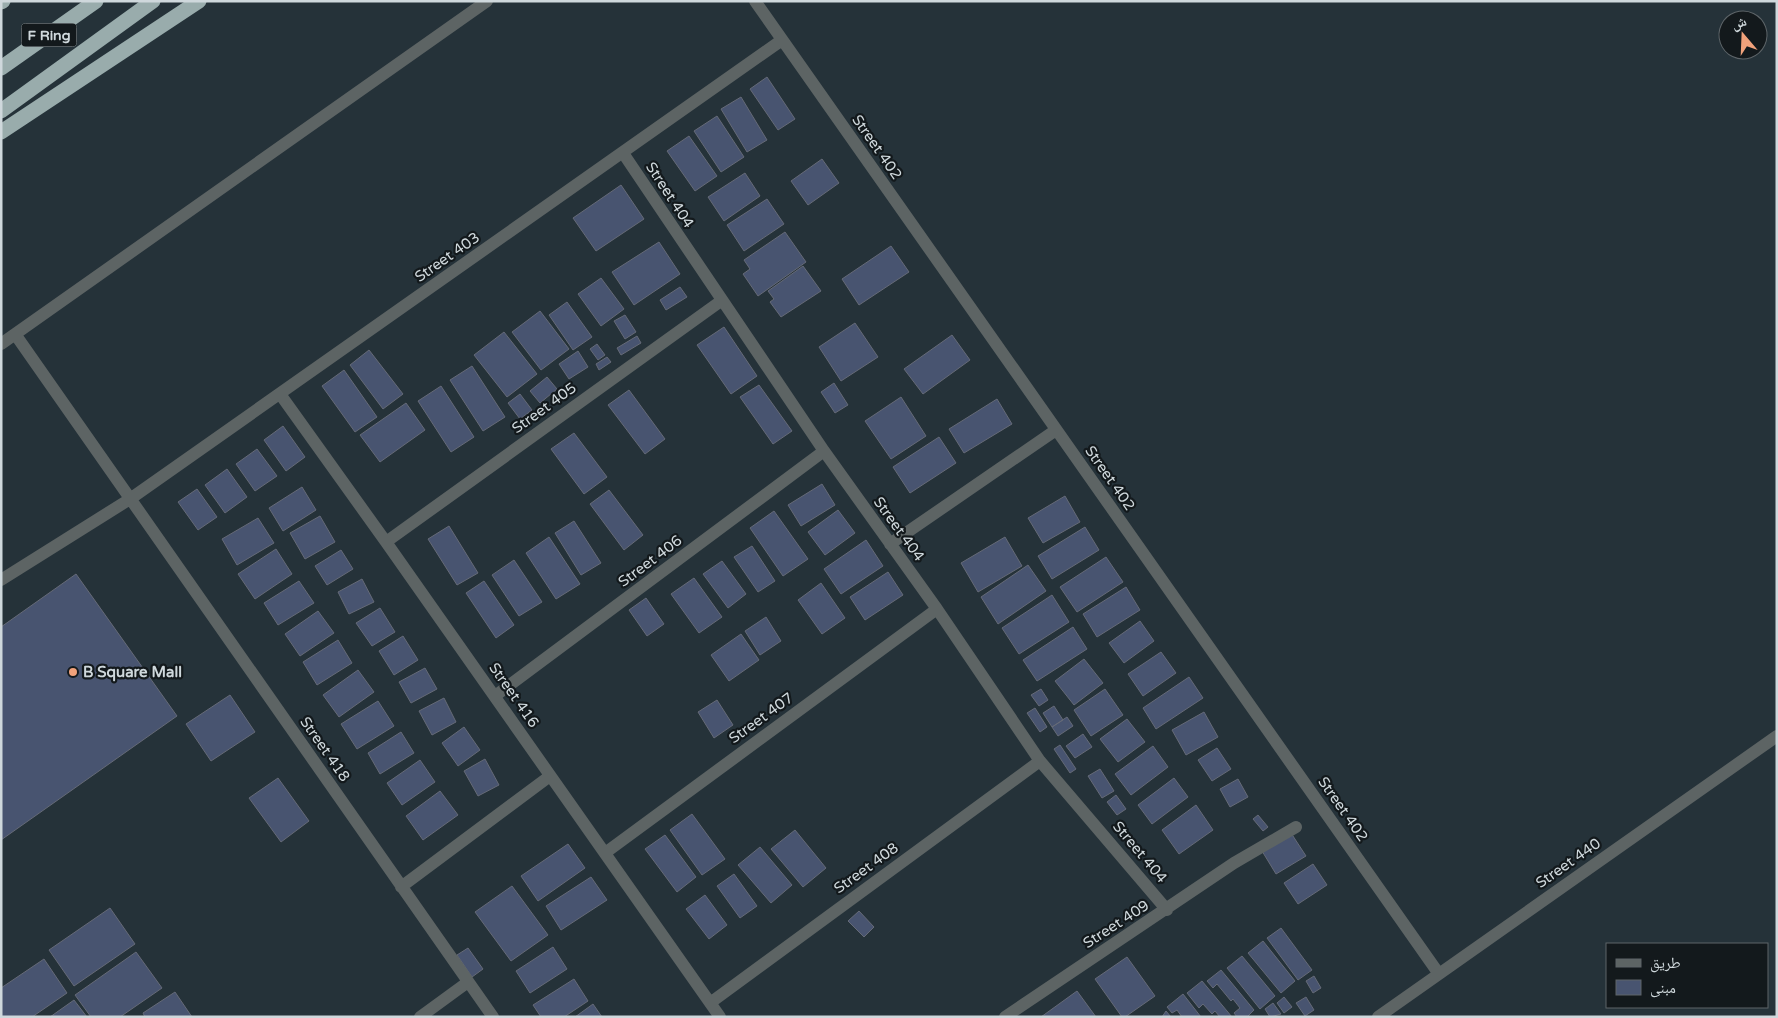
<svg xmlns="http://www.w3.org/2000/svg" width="1778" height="1018" viewBox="0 0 1778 1018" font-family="'Varela Round','Noto Naskh Arabic',sans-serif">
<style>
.building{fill:#485470;stroke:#656a77}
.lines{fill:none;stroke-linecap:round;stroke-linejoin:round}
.minor{stroke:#5d6464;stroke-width:12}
.highway{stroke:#99acac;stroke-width:15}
.poi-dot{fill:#f1a27b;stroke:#13191c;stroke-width:2}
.labels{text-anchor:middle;stroke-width:4.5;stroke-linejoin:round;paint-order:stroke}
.shield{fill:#13191c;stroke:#979fa2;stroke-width:1}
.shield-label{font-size:14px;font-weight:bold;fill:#cfd8dc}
.street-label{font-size:15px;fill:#cfd8dc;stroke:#13191c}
.poi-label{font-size:15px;font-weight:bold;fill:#cfd8dc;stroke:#13191c;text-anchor:start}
</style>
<rect width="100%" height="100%" fill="#253239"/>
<path class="building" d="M 767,77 L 795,119 L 778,130 L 750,89 Z
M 741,97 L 767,140 L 747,152 L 721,109 Z
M 717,116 L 744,157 L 721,172 L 694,131 Z
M 689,136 L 717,176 L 695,191 L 667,151 Z
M 822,159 L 839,183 L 808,205 L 791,181 Z
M 745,173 L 760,196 L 724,221 L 708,197 Z
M 621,185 L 644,219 L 596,251 L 573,218 Z
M 767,199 L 784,224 L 744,251 L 727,225 Z
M 785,232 L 806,262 L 758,296 L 743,274 L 750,269 L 744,260 Z
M 659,242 L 680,274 L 634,305 L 612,272 Z
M 891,246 L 909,272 L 859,305 L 842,279 Z
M 803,266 L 821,291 L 781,317 L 770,302 L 774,299 L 768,291 Z
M 601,278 L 624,309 L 601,326 L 578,294 Z
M 680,287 L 687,297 L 666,310 L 660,300 Z
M 567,302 L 592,337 L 573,350 L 549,315 Z
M 540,311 L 569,349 L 541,370 L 512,332 Z
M 625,315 L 636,332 L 625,339 L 614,321 Z
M 855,323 L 878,357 L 841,381 L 819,347 Z
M 724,327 L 757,376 L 731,394 L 697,345 Z
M 504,332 L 537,374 L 507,397 L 474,355 Z
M 952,335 L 970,360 L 923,394 L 904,369 Z
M 637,336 L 641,343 L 621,355 L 617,348 Z
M 597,344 L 605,355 L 598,360 L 590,349 Z
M 369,350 L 403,394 L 383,409 L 350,365 Z
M 578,351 L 588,367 L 569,379 L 559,364 Z
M 607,357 L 611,362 L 599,370 L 596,364 Z
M 472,366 L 505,417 L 483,431 L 450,380 Z
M 344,370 L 377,417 L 355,432 L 322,386 Z
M 547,377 L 557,389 L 540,403 L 530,391 Z
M 834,383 L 848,405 L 835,413 L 821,392 Z
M 759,385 L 792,431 L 773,444 L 740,397 Z
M 441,386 L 474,437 L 451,452 L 418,401 Z
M 629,390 L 665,439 L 645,454 L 608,405 Z
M 520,394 L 532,410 L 520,419 L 508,403 Z
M 901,397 L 926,436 L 891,459 L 865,421 Z
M 997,399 L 1012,424 L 964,453 L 949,429 Z
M 406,403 L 425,430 L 380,462 L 360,435 Z
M 283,426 L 305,457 L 286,471 L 264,440 Z
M 574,433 L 607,477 L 584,494 L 551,449 Z
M 939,437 L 956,463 L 910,493 L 893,467 Z
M 257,449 L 277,476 L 255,491 L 236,464 Z
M 227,469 L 247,497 L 225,513 L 205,485 Z
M 822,484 L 835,505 L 801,526 L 788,505 Z
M 302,487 L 316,510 L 283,531 L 269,508 Z
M 197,489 L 217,517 L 198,530 L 178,502 Z
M 609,490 L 643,535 L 624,550 L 590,504 Z
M 1065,496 L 1080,522 L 1043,543 L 1028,518 Z
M 838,510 L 855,533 L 825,555 L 808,532 Z
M 774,511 L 808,559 L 783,576 L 750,528 Z
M 320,516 L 335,542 L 305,559 L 290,533 Z
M 258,518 L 274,543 L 237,565 L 222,539 Z
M 574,521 L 601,563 L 581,575 L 555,533 Z
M 449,526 L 478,573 L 457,585 L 428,539 Z
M 1085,527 L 1099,550 L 1052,579 L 1038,556 Z
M 549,537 L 580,584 L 556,599 L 526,553 Z
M 1005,537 L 1022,566 L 978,592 L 961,563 Z
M 866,540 L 883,566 L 841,594 L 824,569 Z
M 752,546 L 775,581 L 758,592 L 734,557 Z
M 276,549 L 292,574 L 255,599 L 238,574 Z
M 341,550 L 353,569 L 327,585 L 315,566 Z
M 1106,557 L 1123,582 L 1077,612 L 1060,587 Z
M 514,560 L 542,602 L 519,616 L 492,575 Z
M 722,561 L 746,594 L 728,608 L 703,574 Z
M 1028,565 L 1046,591 L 998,624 L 981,597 Z
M 888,572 L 903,595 L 865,620 L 850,597 Z
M 76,574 L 177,716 L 1,840 L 1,627 Z
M 694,578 L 722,617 L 699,633 L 671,594 Z
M 362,579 L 374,602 L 349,614 L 338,592 Z
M 299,581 L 314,603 L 278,625 L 264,603 Z
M 484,581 L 514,625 L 496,638 L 466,593 Z
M 821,583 L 845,618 L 822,634 L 798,600 Z
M 1126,587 L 1140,610 L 1097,637 L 1083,614 Z
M 1052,595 L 1069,622 L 1019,654 L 1002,628 Z
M 646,598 L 664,624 L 647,636 L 629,610 Z
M 380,608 L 395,632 L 372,646 L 356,623 Z
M 318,611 L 334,633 L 300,656 L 285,634 Z
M 766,617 L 781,641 L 760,655 L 745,631 Z
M 1140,621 L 1154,641 L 1124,663 L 1109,643 Z
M 1073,627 L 1087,649 L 1037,681 L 1023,660 Z
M 741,634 L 759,660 L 729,681 L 711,655 Z
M 403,636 L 418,660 L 394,675 L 379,651 Z
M 338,640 L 352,663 L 317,685 L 303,662 Z
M 1161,652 L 1176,673 L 1143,696 L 1128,674 Z
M 1084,659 L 1103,683 L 1074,705 L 1055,681 Z
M 425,668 L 437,689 L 411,703 L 399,682 Z
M 358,670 L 374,692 L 339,717 L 323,695 Z
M 1189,677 L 1203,698 L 1156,729 L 1143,708 Z
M 1041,689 L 1048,700 L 1039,706 L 1031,695 Z
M 1105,689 L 1123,715 L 1091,736 L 1074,710 Z
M 230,695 L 255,732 L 211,761 L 186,724 Z
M 444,698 L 456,722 L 432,735 L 419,711 Z
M 717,700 L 733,725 L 714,738 L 698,712 Z
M 378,701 L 394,726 L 357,749 L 341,724 Z
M 1054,706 L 1063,720 L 1052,727 L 1043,713 Z
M 1035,708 L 1047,727 L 1040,732 L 1027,713 Z
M 1204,712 L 1218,737 L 1186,755 L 1172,730 Z
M 1067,717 L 1073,726 L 1058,736 L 1052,727 Z
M 1127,719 L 1145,742 L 1118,762 L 1100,739 Z
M 464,727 L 480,750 L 458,766 L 442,743 Z
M 401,732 L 414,753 L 380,774 L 368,753 Z
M 1083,734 L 1092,747 L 1075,758 L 1066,746 Z
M 1060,745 L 1076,769 L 1070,773 L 1054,749 Z
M 1153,746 L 1168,767 L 1131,795 L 1115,774 Z
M 1217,748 L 1231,769 L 1212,781 L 1198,760 Z
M 485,759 L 499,785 L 478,796 L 464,771 Z
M 420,760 L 435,782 L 402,805 L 387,783 Z
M 1100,769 L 1114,791 L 1102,798 L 1088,776 Z
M 278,778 L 309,821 L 281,842 L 249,798 Z
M 1174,778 L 1188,797 L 1152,824 L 1138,805 Z
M 1238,779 L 1248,797 L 1230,807 L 1220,789 Z
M 440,791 L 458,815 L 423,840 L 406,816 Z
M 1116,795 L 1126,809 L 1117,815 L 1107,802 Z
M 1196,805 L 1213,830 L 1179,854 L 1162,830 Z
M 692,814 L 725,859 L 702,875 L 670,830 Z
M 1258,815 L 1268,827 L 1263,831 L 1253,819 Z
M 795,830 L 826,868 L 803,887 L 771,849 Z
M 1291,833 L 1306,856 L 1276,874 L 1262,851 Z
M 665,835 L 696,877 L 677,892 L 645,849 Z
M 568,844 L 585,868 L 538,901 L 521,876 Z
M 760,847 L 792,885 L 771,903 L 738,865 Z
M 1313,864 L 1327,885 L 1298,904 L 1284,883 Z
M 734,874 L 757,906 L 740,918 L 717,886 Z
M 591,877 L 607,900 L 561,930 L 546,906 Z
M 512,886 L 548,935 L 511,961 L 475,912 Z
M 705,895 L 727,925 L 709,939 L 686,909 Z
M 110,908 L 135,944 L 74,986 L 49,950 Z
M 859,911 L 874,927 L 864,937 L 848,921 Z
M 1281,928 L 1312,970 L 1298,980 L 1267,938 Z
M 1263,941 L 1295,981 L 1281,993 L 1248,953 Z
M 553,947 L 567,969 L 530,993 L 516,971 Z
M 468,948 L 483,969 L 472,977 L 457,955 Z
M 136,952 L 162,988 L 120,1017 L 91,1017 L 75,995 Z
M 1242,956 L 1275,996 L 1260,1009 L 1227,968 Z
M 1127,957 L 1155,996 L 1125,1017 L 1122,1017 L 1095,979 Z
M 44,959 L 67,993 L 32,1017 L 1,1017 L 1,988 Z
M 1221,970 L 1254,1010 L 1247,1017 L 1237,1017 L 1234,1013 L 1240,1008 L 1233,999 L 1231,1001 L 1217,984 L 1213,988 L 1207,981 Z
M 1314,976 L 1321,988 L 1313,993 L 1306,981 Z
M 574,979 L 588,1001 L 564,1017 L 541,1017 L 533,1005 Z
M 1202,981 L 1232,1017 L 1220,1017 L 1215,1011 L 1212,1014 L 1203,1004 L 1199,1008 L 1187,993 Z
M 1077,991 L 1096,1017 L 1041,1017 Z
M 175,992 L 192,1017 L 145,1017 L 143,1013 Z
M 1183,994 L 1201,1017 L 1182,1017 L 1177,1010 L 1172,1013 L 1167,1007 Z
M 1284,997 L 1292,1007 L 1284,1013 L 1277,1003 Z
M 1306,997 L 1314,1010 L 1305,1016 L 1296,1003 Z
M 74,1000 L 87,1017 L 50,1017 Z
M 1273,1003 L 1281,1014 L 1270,1017 L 1265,1009 Z
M 593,1004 L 602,1017 L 575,1017 Z
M 1166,1011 L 1171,1017 L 1162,1017 Z"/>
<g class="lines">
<path class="minor" d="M 755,1 L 1439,974
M 623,153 L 824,451 L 937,609 L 1040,761 L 1167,910
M 15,334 L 493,1017
M 1,344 L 487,1
M 280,394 L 386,542 L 720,1017
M 386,542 L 721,301
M 890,544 L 1056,430
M 1,580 L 130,499 L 782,40
M 495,696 L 824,451
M 605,853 L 937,609
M 401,887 L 550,776
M 710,1003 L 1040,761
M 420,1017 L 468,982
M 1005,1017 L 1234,863 L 1296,827
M 1378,1017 L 1777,736"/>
<path class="highway" d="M 1,2 L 3,1
M 1,68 L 96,1
M 1,111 L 153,1
M 1,132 L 199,1"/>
</g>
<circle class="poi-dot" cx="73" cy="672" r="5"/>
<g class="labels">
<rect class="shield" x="21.5" y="23.5" width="55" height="23" rx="4"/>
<g class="shield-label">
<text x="49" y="40">F Ring</text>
</g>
<g class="street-label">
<text transform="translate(877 147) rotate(55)" y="5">Street 402</text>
<text transform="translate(670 195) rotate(57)" y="5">Street 404</text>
<text transform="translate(447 257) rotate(-35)" y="5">Street 403</text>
<text transform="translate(544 408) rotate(-36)" y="5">Street 405</text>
<text transform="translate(1110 478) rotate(55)" y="5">Street 402</text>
<text transform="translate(899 529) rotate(54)" y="5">Street 404</text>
<text transform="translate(650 561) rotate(-37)" y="5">Street 406</text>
<text transform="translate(514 695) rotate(55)" y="5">Street 416</text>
<text transform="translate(761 718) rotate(-36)" y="5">Street 407</text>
<text transform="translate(325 749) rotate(55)" y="5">Street 418</text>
<text transform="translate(1343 809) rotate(55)" y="5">Street 402</text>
<text transform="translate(1140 852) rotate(50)" y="5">Street 404</text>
<text transform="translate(1568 863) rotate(-35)" y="5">Street 440</text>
<text transform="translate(866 868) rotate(-36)" y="5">Street 408</text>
<text transform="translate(1116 924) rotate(-33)" y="5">Street 409</text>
</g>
<g class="poi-label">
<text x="83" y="677">B Square Mall</text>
</g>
</g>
<rect width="1778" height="1018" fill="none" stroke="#cfd8dc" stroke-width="5"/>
<rect x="1606" y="943" width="162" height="65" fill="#13191c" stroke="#5e6569"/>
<rect x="1616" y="959" width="25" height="8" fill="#5d6464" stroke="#5e6569"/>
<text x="1650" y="968" font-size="15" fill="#cfd8dc">طريق</text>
<rect x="1616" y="980" width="25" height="15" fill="#485470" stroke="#5e6569"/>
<text x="1650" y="993" font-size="15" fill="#cfd8dc">مبنى</text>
<g transform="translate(1743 35) rotate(341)"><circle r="24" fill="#13191c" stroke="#5e6569"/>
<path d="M0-4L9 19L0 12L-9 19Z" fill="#f1a27b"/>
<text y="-8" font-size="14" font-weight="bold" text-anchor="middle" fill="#cfd8dc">ش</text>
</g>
</svg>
